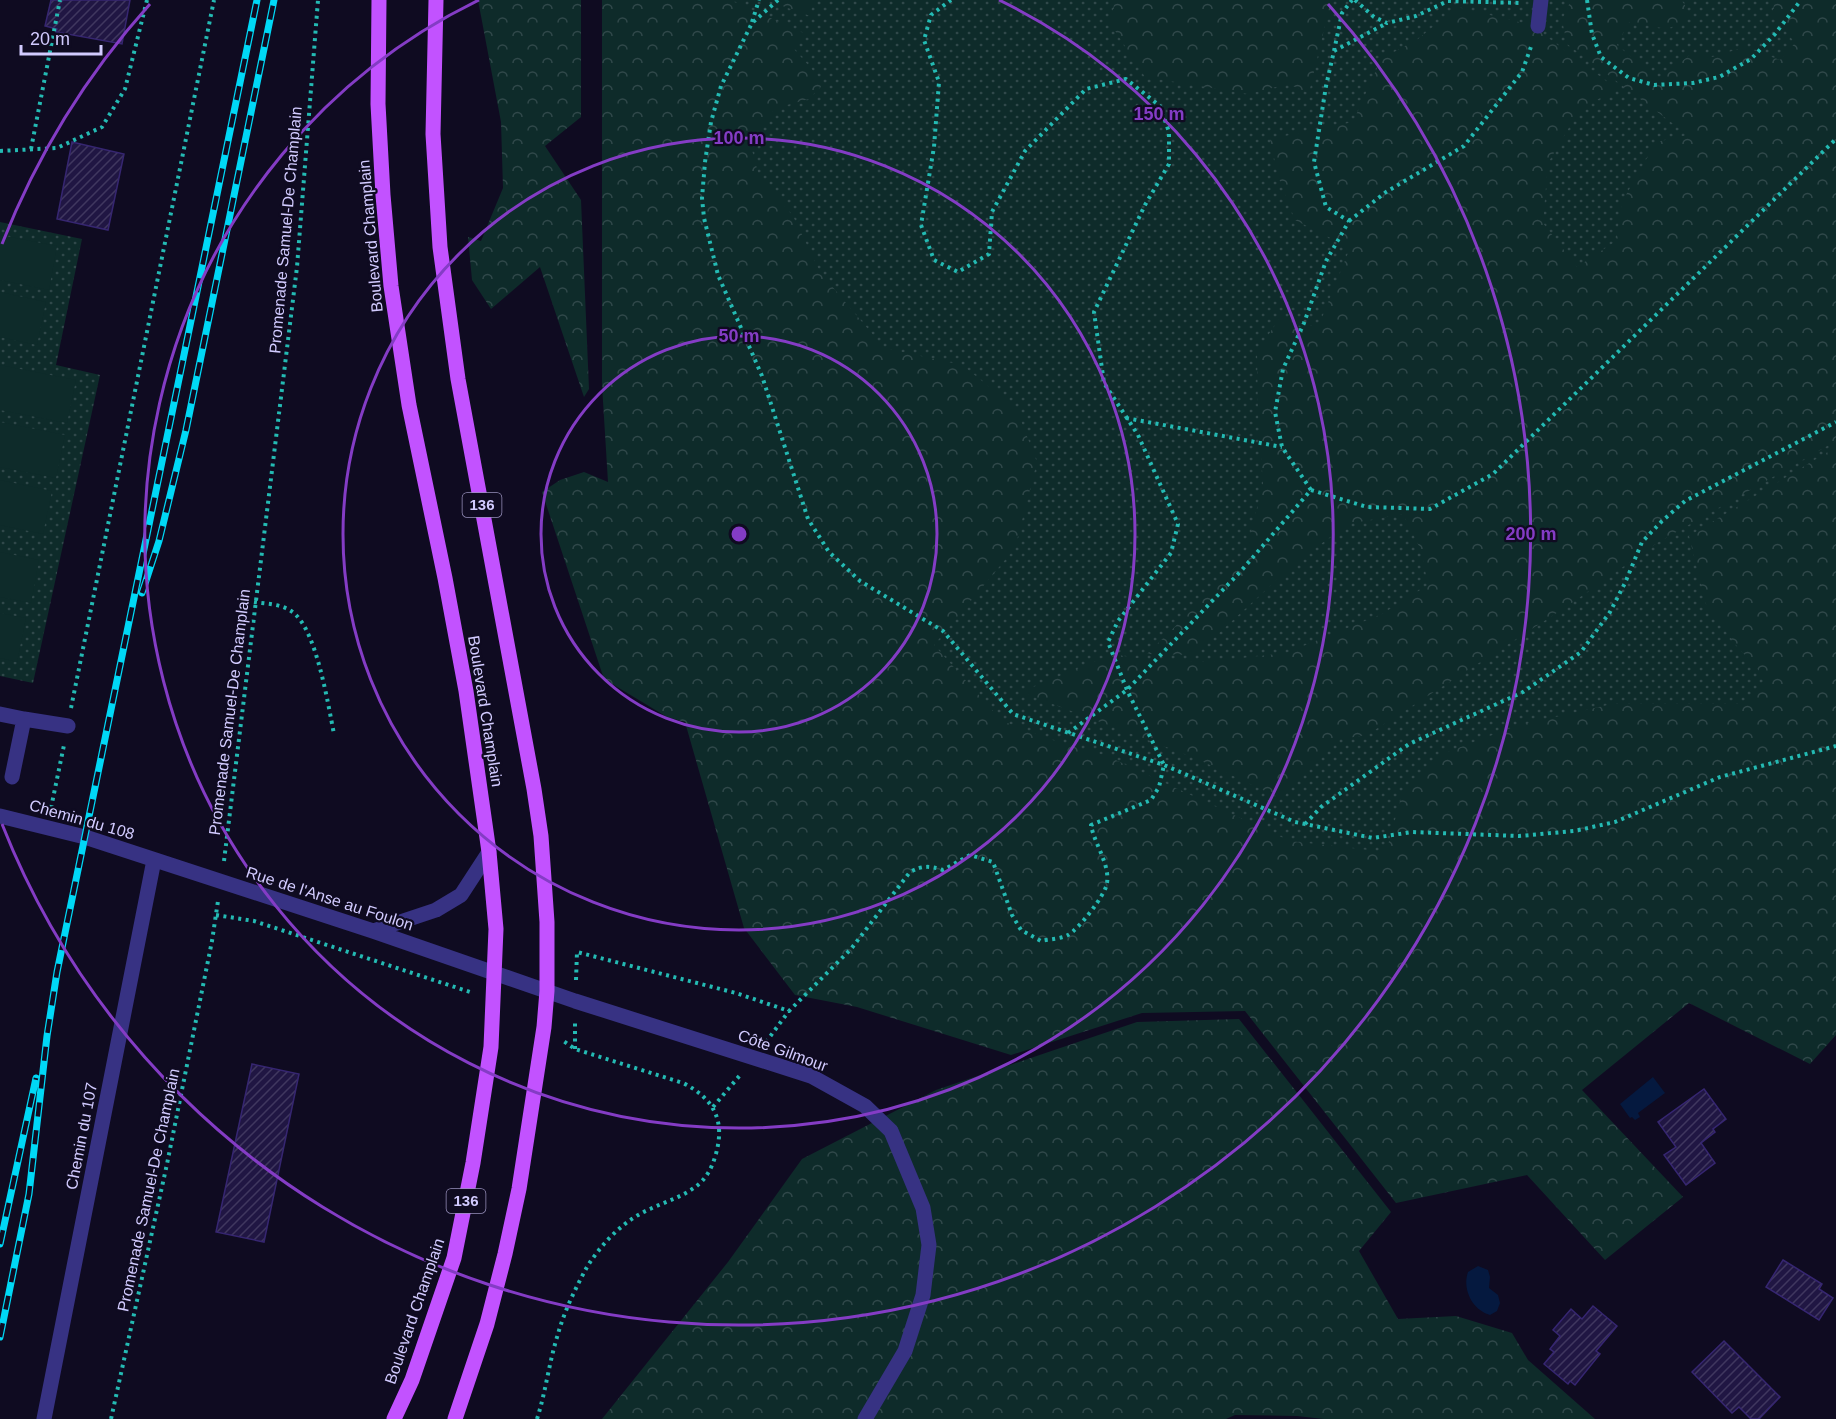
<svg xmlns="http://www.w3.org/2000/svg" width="1836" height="1419" viewBox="0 0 1836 1419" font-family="Arial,sans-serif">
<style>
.grass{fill:url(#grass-dots)}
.forest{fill:url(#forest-crowns)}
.garden{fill:#0e2b2a}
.water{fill:#05193f}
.building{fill:url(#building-hatch);stroke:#362671;stroke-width:1.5}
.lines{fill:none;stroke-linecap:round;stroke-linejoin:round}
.path{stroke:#24bab3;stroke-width:4;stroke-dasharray:3 4.5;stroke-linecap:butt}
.minor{stroke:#373283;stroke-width:15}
.major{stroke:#c252ff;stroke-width:15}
.rail-casing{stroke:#00d8f6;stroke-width:7}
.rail{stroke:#0f0b21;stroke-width:4.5;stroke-dasharray:14;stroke-linecap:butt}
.ring{fill:none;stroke:#843cc5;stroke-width:3}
.labels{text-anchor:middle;stroke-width:4.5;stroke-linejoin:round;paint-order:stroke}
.shield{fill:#0f0b21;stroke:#9891bc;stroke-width:1.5}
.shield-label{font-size:15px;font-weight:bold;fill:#d2cbff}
.street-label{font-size:16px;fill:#d2cbff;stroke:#0f0b21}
.centre{fill:#843cc5;stroke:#0f0b21;stroke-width:3}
.ring-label{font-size:18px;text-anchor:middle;font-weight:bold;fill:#843cc5;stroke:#0f0b21;stroke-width:4.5;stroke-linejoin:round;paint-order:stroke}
</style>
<defs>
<pattern id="grass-dots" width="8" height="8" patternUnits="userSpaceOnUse" patternTransform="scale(1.5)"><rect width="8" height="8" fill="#0e2b2a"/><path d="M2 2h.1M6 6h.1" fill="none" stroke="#30484a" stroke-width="1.8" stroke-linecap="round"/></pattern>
<pattern id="forest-crowns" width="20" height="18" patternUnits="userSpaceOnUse" patternTransform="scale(1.5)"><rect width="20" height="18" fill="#0e2b2a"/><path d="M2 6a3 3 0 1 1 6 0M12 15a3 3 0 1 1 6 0" fill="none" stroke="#30484a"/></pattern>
<pattern id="building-hatch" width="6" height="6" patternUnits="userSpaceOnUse" patternTransform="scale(1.5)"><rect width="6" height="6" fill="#201643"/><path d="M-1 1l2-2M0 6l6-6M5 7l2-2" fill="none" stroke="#40375f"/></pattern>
</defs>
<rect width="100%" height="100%" fill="#0f0b21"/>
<path class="grass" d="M 603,0 L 1836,0 L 1836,843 L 824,952 Z
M 0,222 L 82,239 L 56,365 L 100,375 L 33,683 L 0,676 Z"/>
<path class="forest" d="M 478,0 L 581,0 L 581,117 L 545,146 L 581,200 L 589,389 L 584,397 L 540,267 L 491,309 L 472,280 L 468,237 L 481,241 L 503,188 L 501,122 Z
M 602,0 L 730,0 L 808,35 L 794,49 L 824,83 L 809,99 L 776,108 L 749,139 L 759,176 L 793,216 L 820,272 L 884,348 L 962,365 L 1016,408 L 1037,462 L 1015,548 L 934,645 L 1002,721 L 1061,743 L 1107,756 L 1290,841 L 1386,852 L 1403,791 L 1437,756 L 1516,726 L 1612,704 L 1743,704 L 1768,681 L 1735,644 L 1706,604 L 1689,536 L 1836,447 L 1836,1035 L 1810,1064 L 1689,1003 L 1582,1090 L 1683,1197 L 1605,1260 L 1527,1175 L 1396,1203 L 1245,1011 L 1142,1013 L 1011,1055 L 857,1007 L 795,995 L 744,928 L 685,722 L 667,717 L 604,679 L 542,492 L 560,480 L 584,472 L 608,482 L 602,385 Z
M 766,0 L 813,0 L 810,16 Z
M 1115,0 L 1331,0 L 1309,93 L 1288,84 L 1248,94 L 1145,77 L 1110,23 Z
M 1571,0 L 1681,0 L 1685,5 L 1686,21 L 1667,29 L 1629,22 L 1617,45 L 1659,80 L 1692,53 L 1712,57 L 1745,47 L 1780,60 L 1795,43 L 1772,14 L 1775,0 L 1836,0 L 1836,441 L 1657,543 L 1566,607 L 1367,735 L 1334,740 L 1307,768 L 1282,799 L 1195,758 L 1021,692 L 1113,654 L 1141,659 L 1207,662 L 1286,653 L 1382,614 L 1428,585 L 1421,550 L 1403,514 L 1348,524 L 1295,563 L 1195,655 L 1147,654 L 1244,559 L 1263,484 L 1258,412 L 1257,351 L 1280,318 L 1300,327 L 1319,325 L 1350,248 L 1295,220 L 1278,176 L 1270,139 L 1353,122 L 1381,59 L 1418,39 L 1457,7 L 1531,25 L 1617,89 L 1580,109 L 1548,163 L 1543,223 L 1577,267 L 1616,241 L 1622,202 L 1656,142 L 1688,135 L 1567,44 L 1562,20 Z
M 1239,1019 L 1391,1212 L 1359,1251 L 1398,1319 L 1456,1316 L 1512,1333 L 1528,1360 L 1595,1419 L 1324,1419 L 1297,1416 L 1235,1415 L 1226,1419 L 602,1419 L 728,1262 L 802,1159 L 936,1090 L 1137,1022 Z"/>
<path class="garden" d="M 0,235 L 57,246 L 49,290 L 0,280 Z
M 0,292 L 46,302 L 37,345 L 0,337 Z
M 0,365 L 76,380 L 67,423 L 0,410 Z
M 0,422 L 65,435 L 56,478 L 0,467 Z
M 0,480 L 52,491 L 43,534 L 0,525 Z
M 0,552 L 39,560 L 31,603 L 0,597 Z
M 0,613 L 26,618 L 17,662 L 0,658 Z"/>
<path class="water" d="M 1653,1077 L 1665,1093 L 1638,1113 L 1640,1117 L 1635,1120 L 1632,1117 L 1630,1118 L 1620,1104 Z
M 1478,1266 L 1488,1270 L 1490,1277 L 1489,1288 L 1498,1295 L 1500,1303 L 1497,1311 L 1490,1315 C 1472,1310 1462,1289 1468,1272 Z"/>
<path class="building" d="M 51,0 L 130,0 L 122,44 L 56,32 L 57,29 L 45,26 Z
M 72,142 L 124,154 L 108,230 L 57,219 Z
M 252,1064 L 299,1074 L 264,1242 L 216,1232 Z
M 1704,1089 L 1726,1119 L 1713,1129 L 1715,1132 L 1701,1143 L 1715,1163 L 1686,1185 L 1664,1155 L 1676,1147 L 1658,1122 Z
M 1783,1260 L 1822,1284 L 1819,1289 L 1833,1298 L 1819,1320 L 1766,1287 Z
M 1593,1306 L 1617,1326 L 1596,1351 L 1600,1354 L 1575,1385 L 1570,1381 L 1568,1384 L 1544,1364 L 1554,1352 L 1550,1349 L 1560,1336 L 1553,1330 L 1571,1309 L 1582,1319 Z
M 1724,1341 L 1780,1397 L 1759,1419 L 1751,1419 L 1739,1407 L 1732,1413 L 1692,1372 Z"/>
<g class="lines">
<path class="path" d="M 778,0 L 752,23 L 721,86 L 711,122 L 705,162 L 702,198 L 704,218 L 718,275 L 762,376 L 808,519 L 829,552 L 860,581 L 943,631 L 1013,714 L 1164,765 L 1295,822 L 1373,838 L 1412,832 L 1519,836 L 1574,831 L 1615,822 L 1720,777 L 1836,746
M 1355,0 L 1374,17 L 1387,23 L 1416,16 L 1448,1 L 1522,3
M 1587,0 L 1592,34 L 1601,57 L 1629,78 L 1654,85 L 1693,83 L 1719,77 L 1751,59 L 1775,34 L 1801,0
M 752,22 L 759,0
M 1334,51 L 1342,13 L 1352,0
M 31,149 L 60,0
M 0,151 L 57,148 L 102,127 L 125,89 L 147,0
M 1349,221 L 1386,192 L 1464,146 L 1522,72 L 1532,44
M 1126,418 L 1282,447
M 1311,490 L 1367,507 L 1430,509 L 1493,474 L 1836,139
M 254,602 C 268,604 284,604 295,614 C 317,634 328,704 334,734
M 71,708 L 214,0
M 1068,733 L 1127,690 L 1241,571 L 1311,490 L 1282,447 L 1275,412 L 1283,369 L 1304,323 L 1326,261 L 1349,221 L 1326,207 L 1314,162 L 1326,86 L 1334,51 L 1387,23
M 51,808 L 64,745
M 1305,824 L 1321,807 L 1409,744 L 1523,692 L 1581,652 L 1610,612 L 1625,583 L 1642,542 L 1662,521 L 1685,501 L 1836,422
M 224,861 L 297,267 L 318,0
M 216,915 L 254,921 L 473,993
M 576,980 L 577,952 L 736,993 L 789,1011 L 851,949 L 910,872 C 923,865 930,866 943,870 L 970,855 L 993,862 L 1012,915 L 1021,930 L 1041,941 C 1049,939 1061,939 1068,935 C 1079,929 1106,894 1107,883 C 1110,864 1094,843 1091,825 L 1151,800 L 1159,787 L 1164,765 L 1127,690 L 1108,642 L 1118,621 L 1171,553 L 1178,524 L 1138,435 L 1104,383 L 1094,312 L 1145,205 L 1169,164 L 1169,132 L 1160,106 L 1126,79 L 1086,89 L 1025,151 L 992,212 L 989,254 L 958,272 L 934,260 L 921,225 L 934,147 L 939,82 L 924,40 L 931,15 L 951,0
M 766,1042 L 789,1011
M 575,1049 L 575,1023
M 713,1107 L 741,1074
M 111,1419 L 167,1164 L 212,941 L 218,901
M 537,1419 C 546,1391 549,1362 558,1334 C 564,1312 576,1287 587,1267 C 602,1243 624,1220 650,1209 C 667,1201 685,1196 699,1184 C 707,1177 712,1167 715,1157 C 726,1122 715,1099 683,1083 L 575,1049 L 562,1040"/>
<path class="minor" d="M 1538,26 L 1541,0
M 0,714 L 24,719 L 12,777
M 24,719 L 68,726
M 0,816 L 85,837 L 373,931 L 575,1001 L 811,1076 L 865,1106 L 891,1131 L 923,1208 L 929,1245 L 923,1295 L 905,1351 L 865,1419
M 373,931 L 436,910 L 461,895 L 489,852
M 44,1419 L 154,860"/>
<path class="major" d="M 379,0 L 378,104 L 383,195 L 391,286 L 409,405 L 445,578 L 466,691 L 489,852 L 496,929 L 491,1047 L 473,1163 L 454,1258 L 412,1380 L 394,1419
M 436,0 L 433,134 L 440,247 L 458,379 L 534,789 L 541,836 L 547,922 L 547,991 L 544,1027 L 519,1189 L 505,1254 L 487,1324 L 455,1419"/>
<g class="rail-casing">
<path id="rail" d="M 142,593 L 159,541 L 186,430 L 274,0
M 0,1244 L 36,1078
M 0,1337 L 29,1194 L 47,1036 L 57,972 L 257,0"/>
</g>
<use href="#rail" class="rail"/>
</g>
<g class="ring">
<circle cx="739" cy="534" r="198"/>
<circle cx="739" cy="534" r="396"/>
<path d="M999 0A594 594 0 1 1 479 0"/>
<path d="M2 244A792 792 0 0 1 150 4M1328 4A792 792 0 1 1 2 824"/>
</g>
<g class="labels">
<g class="shield">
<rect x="462.5" y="493" width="39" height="24" rx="4.5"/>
<rect x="446.5" y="1189" width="39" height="24" rx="4.5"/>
</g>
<g class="shield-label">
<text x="482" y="510">136</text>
<text x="466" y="1206">136</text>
</g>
<g class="street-label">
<text transform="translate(285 230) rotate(-85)" y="6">Promenade Samuel-De Champlain</text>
<text transform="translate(370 236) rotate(-95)" y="6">Boulevard Champlain</text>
<text transform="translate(486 711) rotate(81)" y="6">Boulevard Champlain</text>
<text transform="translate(229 712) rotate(-83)" y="6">Promenade Samuel-De Champlain</text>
<text transform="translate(82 819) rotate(16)" y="6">Chemin du 108</text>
<text transform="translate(330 898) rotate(18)" y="6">Rue de l'Anse au Foulon</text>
<text transform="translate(783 1050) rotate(20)" y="6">Côte Gilmour</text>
<text transform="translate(81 1136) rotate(-79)" y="6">Chemin du 107</text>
<text transform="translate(148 1190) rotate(-78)" y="6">Promenade Samuel-De Champlain</text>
<text transform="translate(414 1311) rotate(-71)" y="6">Boulevard Champlain</text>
</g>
</g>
<circle cx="739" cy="534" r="9" class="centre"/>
<g class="ring-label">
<text x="1159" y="120">150 m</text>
<text x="739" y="144">100 m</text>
<text x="739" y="342">50 m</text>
<text x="1531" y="540">200 m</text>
</g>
<path d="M21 45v9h80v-9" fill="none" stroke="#d2cbff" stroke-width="3"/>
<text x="30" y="45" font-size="18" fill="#d2cbff" stroke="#0f0b21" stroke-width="4.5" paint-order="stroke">20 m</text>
</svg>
